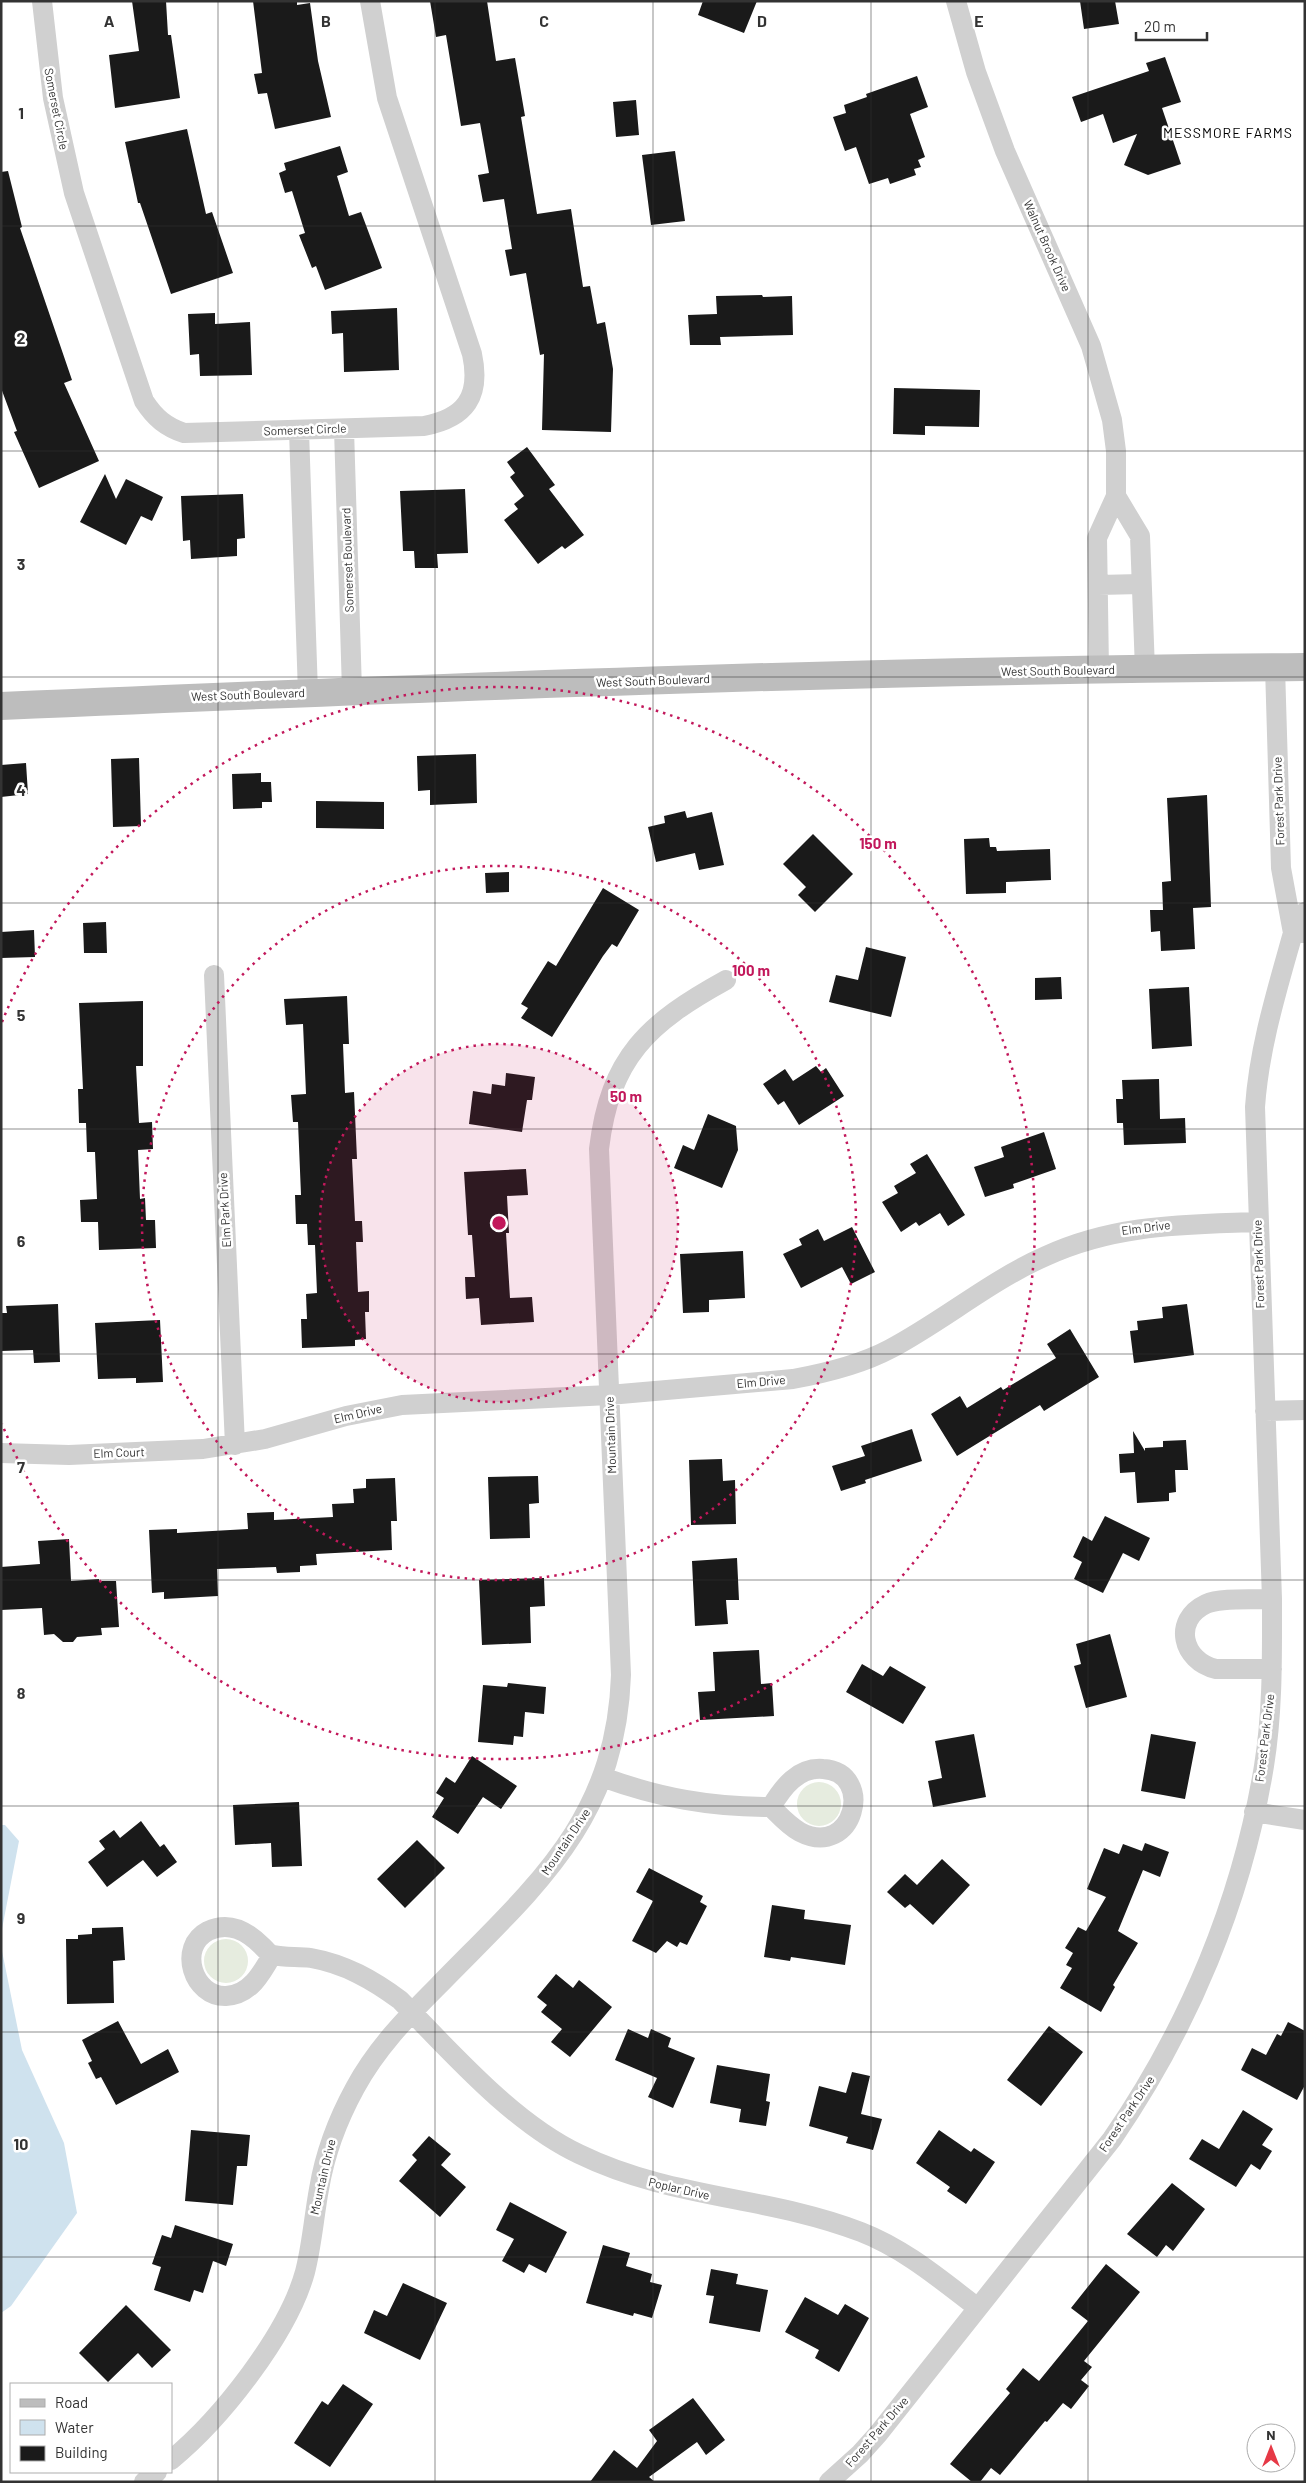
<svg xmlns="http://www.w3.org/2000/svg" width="1306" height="2483" viewBox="0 0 1306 2483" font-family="Barlow,sans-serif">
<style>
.green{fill:#e6ecdf}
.water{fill:#cfe2ee}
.building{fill:#1a1a1a}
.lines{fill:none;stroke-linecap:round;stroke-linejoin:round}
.street{stroke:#d0d0d0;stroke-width:20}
.secondary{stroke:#bdbdbd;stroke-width:28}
.grid{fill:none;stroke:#333;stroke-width:1;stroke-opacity:0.55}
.ring{fill:none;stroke:#c2185b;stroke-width:2.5;stroke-dasharray:2.5 5}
.labels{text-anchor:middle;stroke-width:5;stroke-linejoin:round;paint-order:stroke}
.street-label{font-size:12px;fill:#333;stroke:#fff}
.neighbourhood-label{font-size:14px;letter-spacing:1px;fill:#000;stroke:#fff}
.grid-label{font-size:16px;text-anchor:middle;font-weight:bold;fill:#333;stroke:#fff;stroke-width:5;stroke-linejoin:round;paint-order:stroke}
.centre{fill:#c2185b;stroke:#fff;stroke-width:2.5}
.ring-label{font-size:15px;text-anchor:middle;font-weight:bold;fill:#c2185b;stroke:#fff;stroke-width:5;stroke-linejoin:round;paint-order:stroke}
</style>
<rect width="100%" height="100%" fill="#fff"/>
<path class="green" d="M797 1804a22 22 0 1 1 44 0a22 22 0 1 1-44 0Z
M204 1961a22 22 0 1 1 44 0a22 22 0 1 1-44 0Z"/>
<path class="water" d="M 1,1825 L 5,1825 L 19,1841 L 1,1934 Z
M 1,1946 L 22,2050 L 64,2143 L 77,2213 L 11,2306 L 1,2313 Z"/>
<path class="building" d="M 132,1 L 166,1 L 168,35 L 171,35 L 180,98 L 115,108 L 109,55 L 139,51 Z
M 253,1 L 297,1 L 297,5 L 310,3 L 318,61 L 331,117 L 275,129 L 267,93 L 258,94 L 254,74 L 262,73 Z
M 430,1 L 487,1 L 496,61 L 515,58 L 525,116 L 521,117 L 537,214 L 571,209 L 583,287 L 590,286 L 597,324 L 605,322 L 613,369 L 611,432 L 542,430 L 544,354 L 540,355 L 526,273 L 510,276 L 505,250 L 512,249 L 504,199 L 483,202 L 478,175 L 489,173 L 480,123 L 461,126 L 446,35 L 436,37 Z
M 703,1 L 757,1 L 744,33 L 698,15 Z
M 1080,1 L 1115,1 L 1119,24 L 1084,29 Z
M 1165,57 L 1181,102 L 1162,108 L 1181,164 L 1148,175 L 1124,165 L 1137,134 L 1113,143 L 1103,114 L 1081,122 L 1072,97 L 1149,71 L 1146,63 Z
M 917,76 L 928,107 L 910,114 L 925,157 L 918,160 L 921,167 L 914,169 L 916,175 L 890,184 L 888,178 L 869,184 L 856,147 L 845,151 L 833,117 L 846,113 L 844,105 L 867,97 L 866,94 Z
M 636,100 L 639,135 L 616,137 L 613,102 Z
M 187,129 L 206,214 L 212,212 L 233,273 L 171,294 L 140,203 L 138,203 L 125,142 Z
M 340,146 L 348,172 L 337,176 L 349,216 L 361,212 L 382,268 L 325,290 L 316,266 L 312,268 L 299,235 L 305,233 L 292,191 L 285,193 L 279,173 L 286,170 L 284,163 Z
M 675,151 L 685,221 L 651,225 L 642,155 Z
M 8,171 L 22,227 L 20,228 L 72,380 L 64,383 L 99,461 L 39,488 L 14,432 L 17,431 L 1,388 L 1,172 Z
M 762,295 L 763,297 L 792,296 L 793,335 L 720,337 L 721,345 L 690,345 L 688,315 L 717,314 L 716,296 Z
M 397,308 L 399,370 L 344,372 L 343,333 L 332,334 L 331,311 Z
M 215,313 L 215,324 L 250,322 L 252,375 L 200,376 L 199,354 L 190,355 L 188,314 Z
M 894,388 L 980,390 L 979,427 L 925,426 L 925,435 L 893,434 Z
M 527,447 L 555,485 L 549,489 L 584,535 L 565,549 L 562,546 L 538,564 L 504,520 L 518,509 L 514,504 L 524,496 L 510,477 L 515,473 L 507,462 Z
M 105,474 L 116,499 L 126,479 L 163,497 L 152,521 L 141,516 L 126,545 L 80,522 Z
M 465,489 L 468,553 L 437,554 L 438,568 L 415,568 L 414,551 L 403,551 L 400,491 Z
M 243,494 L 245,538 L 237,539 L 237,556 L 191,559 L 190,540 L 183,541 L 181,496 Z
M 476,754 L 477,803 L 430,805 L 430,790 L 418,791 L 417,756 Z
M 139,758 L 141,826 L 113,827 L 111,759 Z
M 26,763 L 28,794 L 1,797 L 1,765 Z
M 261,773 L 261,782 L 271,782 L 272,802 L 262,802 L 262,808 L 233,809 L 232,774 Z
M 1207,795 L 1211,907 L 1193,908 L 1195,949 L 1161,951 L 1160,931 L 1151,932 L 1150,910 L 1163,910 L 1162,882 L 1171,881 L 1167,798 Z
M 316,801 L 384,802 L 384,829 L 316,828 Z
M 685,811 L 687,818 L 712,812 L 724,865 L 699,870 L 695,853 L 656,862 L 648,827 L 665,823 L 664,816 Z
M 813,834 L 853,874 L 815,912 L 798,895 L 806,887 L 783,864 Z
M 989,838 L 990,847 L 996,847 L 997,851 L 1050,849 L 1051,880 L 1006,882 L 1006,893 L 966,894 L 964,839 Z
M 509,872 L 509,892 L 486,893 L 485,873 Z
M 603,888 L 639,910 L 617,947 L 612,944 L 603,956 L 552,1037 L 521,1018 L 528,1008 L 521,1004 L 548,961 L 556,966 Z
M 106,922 L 107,953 L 84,953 L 83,923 Z
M 34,930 L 35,957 L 1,958 L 1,932 Z
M 866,947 L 906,957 L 891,1017 L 829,1002 L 836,975 L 858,980 Z
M 1061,977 L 1062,999 L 1035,1000 L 1035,978 Z
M 1189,987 L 1192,1046 L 1152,1049 L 1149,989 Z
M 347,996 L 349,1044 L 343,1044 L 345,1093 L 354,1092 L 357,1159 L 352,1159 L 355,1221 L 362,1221 L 363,1242 L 356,1242 L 358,1292 L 369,1291 L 369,1312 L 365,1312 L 366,1339 L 355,1340 L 355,1346 L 302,1348 L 301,1319 L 307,1319 L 306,1294 L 317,1293 L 315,1245 L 308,1245 L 307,1224 L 296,1224 L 295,1195 L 301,1195 L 298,1122 L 293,1122 L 291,1095 L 306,1094 L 303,1024 L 286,1025 L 284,999 Z
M 143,1001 L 143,1066 L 136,1066 L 139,1123 L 152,1122 L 153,1149 L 138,1150 L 140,1199 L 145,1198 L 146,1220 L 155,1220 L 156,1248 L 99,1250 L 98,1222 L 81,1222 L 80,1200 L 97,1199 L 95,1152 L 87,1152 L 86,1123 L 79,1123 L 78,1089 L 83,1089 L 79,1003 Z
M 816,1066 L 821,1072 L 826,1068 L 844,1096 L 799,1125 L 784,1101 L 778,1105 L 763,1084 L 785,1069 L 793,1081 Z
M 506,1073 L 535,1077 L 532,1100 L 527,1100 L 522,1132 L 469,1124 L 473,1091 L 491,1094 L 492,1084 L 505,1086 Z
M 1159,1079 L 1160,1119 L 1185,1118 L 1186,1143 L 1124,1145 L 1123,1123 L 1117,1123 L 1116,1099 L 1123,1099 L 1122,1080 Z
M 708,1114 L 736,1126 L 738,1150 L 722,1188 L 674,1168 L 683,1145 L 694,1150 Z
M 1044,1132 L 1056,1169 L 1013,1184 L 1014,1188 L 985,1197 L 974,1167 L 1004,1157 L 1001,1147 Z
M 927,1154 L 965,1215 L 948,1226 L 940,1213 L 919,1226 L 916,1222 L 901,1232 L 882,1202 L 898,1193 L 894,1186 L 916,1173 L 910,1164 Z
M 526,1169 L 528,1195 L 507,1196 L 509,1233 L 506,1233 L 510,1298 L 532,1297 L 534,1322 L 481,1325 L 479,1298 L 466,1299 L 465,1277 L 475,1277 L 472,1235 L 468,1235 L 464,1172 Z
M 852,1227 L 875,1272 L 851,1284 L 842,1267 L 801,1288 L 783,1254 L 802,1245 L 799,1239 L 818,1229 L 824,1241 Z
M 743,1251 L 745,1298 L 709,1300 L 709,1312 L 683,1313 L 680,1254 Z
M 58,1304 L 60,1362 L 34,1363 L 33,1350 L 1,1351 L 1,1313 L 7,1313 L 6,1306 Z
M 1187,1304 L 1194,1355 L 1134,1363 L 1130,1331 L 1138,1330 L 1137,1321 L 1163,1318 L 1162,1307 Z
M 160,1320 L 163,1382 L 136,1383 L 136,1378 L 98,1379 L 95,1323 Z
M 1070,1329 L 1099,1377 L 1044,1411 L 1040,1405 L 957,1456 L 931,1414 L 960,1396 L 967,1408 L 1001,1387 L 1003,1390 L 1056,1358 L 1047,1344 Z
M 912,1429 L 922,1461 L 865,1480 L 866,1483 L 841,1491 L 832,1466 L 865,1456 L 861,1446 Z
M 1133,1431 L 1145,1451 L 1145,1448 L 1163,1447 L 1163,1441 L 1186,1440 L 1188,1470 L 1175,1470 L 1176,1492 L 1169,1493 L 1169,1501 L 1137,1503 L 1135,1472 L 1120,1473 L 1119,1454 L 1134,1453 Z
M 722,1459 L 723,1481 L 735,1480 L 736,1524 L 691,1525 L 689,1460 Z
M 538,1476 L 539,1503 L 529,1504 L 530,1538 L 490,1539 L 488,1477 Z
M 395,1478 L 397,1521 L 391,1521 L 392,1550 L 316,1554 L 317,1565 L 300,1566 L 300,1572 L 277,1573 L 276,1567 L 217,1569 L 218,1596 L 164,1599 L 164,1592 L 152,1593 L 149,1530 L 177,1529 L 177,1533 L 248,1529 L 247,1513 L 274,1512 L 274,1520 L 333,1517 L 332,1504 L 354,1503 L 353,1489 L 366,1488 L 366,1479 Z
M 1105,1516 L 1150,1538 L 1139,1561 L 1123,1553 L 1103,1593 L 1074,1579 L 1082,1562 L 1073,1557 L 1083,1536 L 1092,1541 Z
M 69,1539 L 71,1581 L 99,1579 L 99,1581 L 116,1581 L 119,1627 L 101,1628 L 102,1635 L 77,1637 L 73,1642 L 63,1642 L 54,1634 L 44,1635 L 42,1608 L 1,1610 L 1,1567 L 40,1564 L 38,1541 Z
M 737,1558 L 739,1600 L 726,1600 L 728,1624 L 695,1626 L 692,1561 Z
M 544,1578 L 545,1606 L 530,1607 L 531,1643 L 482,1645 L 479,1580 Z
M 1110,1634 L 1127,1697 L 1086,1708 L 1074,1666 L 1081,1664 L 1076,1644 Z
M 759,1650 L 761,1684 L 772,1683 L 774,1716 L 700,1720 L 698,1692 L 715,1691 L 713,1652 Z
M 862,1664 L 883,1676 L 890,1666 L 926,1687 L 903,1724 L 846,1692 Z
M 508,1683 L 546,1687 L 544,1714 L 525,1712 L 523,1737 L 514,1736 L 513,1745 L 478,1742 L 483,1685 L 507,1687 Z
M 974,1734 L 986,1797 L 933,1807 L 928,1781 L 942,1778 L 935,1741 Z
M 1151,1734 L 1196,1742 L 1185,1799 L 1141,1791 Z
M 472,1756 L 517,1786 L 501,1809 L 483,1797 L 458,1834 L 432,1817 L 444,1798 L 436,1793 L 446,1777 L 455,1783 Z
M 299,1802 L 302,1866 L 272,1867 L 271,1843 L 235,1845 L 233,1805 Z
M 141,1821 L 160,1847 L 164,1844 L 177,1862 L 157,1877 L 143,1860 L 107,1887 L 88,1862 L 105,1849 L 99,1841 L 114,1830 L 120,1838 Z
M 417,1840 L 445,1868 L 405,1908 L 377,1879 Z
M 1145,1843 L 1169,1852 L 1160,1877 L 1143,1870 L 1118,1931 L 1138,1943 L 1113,1985 L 1115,1987 L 1101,2012 L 1060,1988 L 1072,1968 L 1066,1965 L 1073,1953 L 1065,1948 L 1078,1927 L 1086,1931 L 1106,1897 L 1087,1889 L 1104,1848 L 1119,1854 L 1123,1844 L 1142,1851 Z
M 942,1859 L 970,1885 L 933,1925 L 910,1904 L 905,1908 L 887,1892 L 905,1874 L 917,1885 Z
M 649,1868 L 703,1896 L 700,1902 L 707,1906 L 687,1945 L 680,1942 L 677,1947 L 667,1941 L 656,1953 L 632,1941 L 653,1901 L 636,1892 Z
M 772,1905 L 805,1910 L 804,1919 L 851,1925 L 845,1965 L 791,1957 L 790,1961 L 764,1957 Z
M 123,1927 L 125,1960 L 113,1961 L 114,2003 L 67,2004 L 66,1939 L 78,1939 L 78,1935 L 92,1934 L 92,1928 Z
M 556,1974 L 573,1988 L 579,1980 L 612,2007 L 570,2057 L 551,2042 L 562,2029 L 541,2012 L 547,2005 L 537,1997 Z
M 118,2021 L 141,2064 L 168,2049 L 179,2072 L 116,2105 L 101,2077 L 96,2079 L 88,2063 L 92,2061 L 82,2040 Z
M 1288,2022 L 1305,2031 L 1305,2085 L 1297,2100 L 1241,2070 L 1252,2048 L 1266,2055 L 1277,2034 L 1281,2036 Z
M 1049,2026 L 1083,2052 L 1041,2106 L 1007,2080 Z
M 628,2029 L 648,2038 L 651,2029 L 671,2038 L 668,2047 L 695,2058 L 673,2108 L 648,2097 L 657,2078 L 615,2060 Z
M 717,2065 L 770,2074 L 766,2101 L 770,2102 L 766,2126 L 739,2122 L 741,2109 L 710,2103 Z
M 852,2072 L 870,2076 L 861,2114 L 882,2119 L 873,2150 L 846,2143 L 848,2137 L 809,2126 L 819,2086 L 846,2093 Z
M 1243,2110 L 1273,2129 L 1262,2145 L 1272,2151 L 1260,2170 L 1251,2164 L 1236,2187 L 1189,2159 L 1202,2139 L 1219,2149 Z
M 191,2130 L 250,2135 L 247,2166 L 237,2166 L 233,2205 L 185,2201 Z
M 939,2130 L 971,2152 L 974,2148 L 995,2162 L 966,2204 L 947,2191 L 950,2187 L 916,2163 Z
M 429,2136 L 451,2154 L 441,2165 L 466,2187 L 440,2217 L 399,2181 L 417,2160 L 412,2155 Z
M 1172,2183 L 1205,2209 L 1173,2251 L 1166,2245 L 1157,2257 L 1127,2234 Z
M 510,2202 L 567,2232 L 546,2273 L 529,2264 L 524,2273 L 502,2261 L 514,2239 L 496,2230 Z
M 175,2225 L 233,2244 L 226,2266 L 213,2261 L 203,2293 L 194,2290 L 190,2302 L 154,2290 L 161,2267 L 152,2264 L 162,2235 L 171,2238 Z
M 603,2245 L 630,2253 L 626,2266 L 652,2274 L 650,2282 L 662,2285 L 652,2318 L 634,2313 L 633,2316 L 586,2303 Z
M 1106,2264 L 1140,2292 L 1084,2361 L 1092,2367 L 1081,2380 L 1089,2386 L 1071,2409 L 1063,2403 L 1047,2422 L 1045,2421 L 1000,2475 L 991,2468 L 980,2482 L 972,2482 L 950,2464 L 1010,2393 L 1006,2389 L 1023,2368 L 1039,2381 L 1088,2321 L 1071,2308 Z
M 711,2269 L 738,2274 L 736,2284 L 768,2290 L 760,2332 L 709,2323 L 714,2296 L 706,2295 Z
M 403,2283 L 447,2303 L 420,2360 L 364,2333 L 374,2310 L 387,2316 Z
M 805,2297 L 838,2315 L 845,2304 L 869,2318 L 839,2372 L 815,2358 L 819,2350 L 785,2332 Z
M 126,2305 L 171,2350 L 152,2368 L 138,2353 L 108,2382 L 79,2353 Z
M 343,2384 L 373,2404 L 330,2467 L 294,2443 L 322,2401 L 328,2405 Z
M 693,2398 L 725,2440 L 706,2455 L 697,2442 L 649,2477 L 655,2482 L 590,2482 L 614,2450 L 637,2468 L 657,2441 L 649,2430 Z"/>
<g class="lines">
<path class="street" d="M 42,1 L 53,98 L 74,193 L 144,401 C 155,418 166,427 184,433 L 424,426 C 466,418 481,396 472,354 L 387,98 L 370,1
M 956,1 L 976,72 L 1005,151 L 1091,346 L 1112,420 L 1116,451 L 1116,496 L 1097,538 L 1099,670
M 344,429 L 352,691
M 299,431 L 308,693
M 1116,496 L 1140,536 L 1145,670
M 1098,585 L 1141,584
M 1275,667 L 1281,868 L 1293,933 L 1305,912
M 214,975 L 235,1445
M 1265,1411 L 1305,1410
M 1,1453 L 69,1455 L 203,1449 L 265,1439 L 346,1416 L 402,1405 L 609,1395 L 793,1379 C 826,1373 860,1365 890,1349 C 943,1321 991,1280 1046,1256 C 1116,1224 1182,1225 1257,1222
M 1272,1599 C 1254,1600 1221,1597 1206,1604 C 1172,1620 1182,1661 1216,1669 L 1272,1669
M 602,1777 C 660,1798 710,1807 771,1807 C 780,1816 789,1826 800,1832 C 854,1860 876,1772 823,1769 C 798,1767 783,1787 771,1807
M 1254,1812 L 1305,1820
M 272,1955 C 262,1973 250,1995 226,1996 C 193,1997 177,1947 208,1931 C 229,1921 247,1931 262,1946 C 265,1949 269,1954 273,1955 C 285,1958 299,1956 311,1958 C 345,1964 373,1980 400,2000 C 451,2052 513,2123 579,2154 C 671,2199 768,2196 861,2232 C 905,2249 941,2280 978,2308
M 171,2460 C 221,2419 288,2334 305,2272 C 312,2245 314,2216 319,2189 C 325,2153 338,2119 355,2088 C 376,2049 406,2018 437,1987 C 532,1889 616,1823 621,1675 L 599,1149 C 610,1057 648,1023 726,980
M 144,2482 L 157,2472
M 829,2482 L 860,2454 L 878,2434 L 1112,2139 C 1189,2027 1242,1900 1264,1766 C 1273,1711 1272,1655 1272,1599 L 1255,1107 C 1259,1048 1277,990 1293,933 L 1305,933"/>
<path class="secondary" d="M 1,706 C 435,687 870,670 1305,667"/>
</g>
<path class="grid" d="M 218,1 L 218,2482M 435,1 L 435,2482M 653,1 L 653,2482M 871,1 L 871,2482M 1088,1 L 1088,2482M 1,226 L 1305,226M 1,451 L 1305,451M 1,677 L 1305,677M 1,903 L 1305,903M 1,1129 L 1305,1129M 1,1354 L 1305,1354M 1,1580 L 1305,1580M 1,1806 L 1305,1806M 1,2032 L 1305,2032M 1,2257 L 1305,2257"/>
<circle cx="499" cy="1223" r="179" fill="#c2185b" fill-opacity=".12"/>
<g class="ring">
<circle cx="499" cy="1223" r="179"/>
<circle cx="499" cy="1223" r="357"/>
<path d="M2 1022A536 536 0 1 1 2 1424"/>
</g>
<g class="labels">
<g class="street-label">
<text transform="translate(56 109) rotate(79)" y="4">Somerset Circle</text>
<text transform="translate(1047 246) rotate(66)" y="4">Walnut Brook Drive</text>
<text transform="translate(305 430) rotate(-2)" y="4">Somerset Circle</text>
<text transform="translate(348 560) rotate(-92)" y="4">Somerset Boulevard</text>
<text transform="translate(1058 671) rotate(-1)" y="4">West South Boulevard</text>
<text transform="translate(653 681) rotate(-2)" y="4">West South Boulevard</text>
<text transform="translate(248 695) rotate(-2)" y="4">West South Boulevard</text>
<text transform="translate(1279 801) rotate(-92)" y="4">Forest Park Drive</text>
<text transform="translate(225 1210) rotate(-93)" y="4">Elm Park Drive</text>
<text transform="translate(1146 1228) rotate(-7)" y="4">Elm Drive</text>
<text transform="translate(1259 1264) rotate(-92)" y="4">Forest Park Drive</text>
<text transform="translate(761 1382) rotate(-5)" y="4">Elm Drive</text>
<text transform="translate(358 1414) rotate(-13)" y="4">Elm Drive</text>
<text transform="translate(611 1435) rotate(-92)" y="4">Mountain Drive</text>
<text transform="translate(119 1453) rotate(-2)" y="4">Elm Court</text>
<text transform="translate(1265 1738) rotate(-83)" y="4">Forest Park Drive</text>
<text transform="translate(566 1842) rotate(-56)" y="4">Mountain Drive</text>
<text transform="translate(1127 2114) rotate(-56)" y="4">Forest Park Drive</text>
<text transform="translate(323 2177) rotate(-77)" y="4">Mountain Drive</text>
<text transform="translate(679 2189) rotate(13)" y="4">Poplar Drive</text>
<text transform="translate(877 2432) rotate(-49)" y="4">Forest Park Drive</text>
</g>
<g class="neighbourhood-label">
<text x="1228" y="138">MESSMORE FARMS</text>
</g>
</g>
<g class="grid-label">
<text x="109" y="27">A</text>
<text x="326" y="27">B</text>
<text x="544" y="27">C</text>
<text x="762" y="27">D</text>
<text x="979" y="27">E</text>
<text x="21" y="119">1</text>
<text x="21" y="344">2</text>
<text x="21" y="570">3</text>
<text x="21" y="796">4</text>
<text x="21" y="1021">5</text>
<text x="21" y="1247">6</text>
<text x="21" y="1473">7</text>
<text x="21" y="1699">8</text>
<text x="21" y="1924">9</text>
<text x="21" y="2150">10</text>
</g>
<circle cx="499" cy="1223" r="8" class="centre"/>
<g class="ring-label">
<text x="878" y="849">150 m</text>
<text x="751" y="976">100 m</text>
<text x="626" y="1102">50 m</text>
</g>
<rect width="1306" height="2483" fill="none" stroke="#333333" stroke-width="5"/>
<rect x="10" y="2383" width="162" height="90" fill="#ffffff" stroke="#adadad"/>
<rect x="20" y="2399" width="25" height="8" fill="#bdbdbd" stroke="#adadad"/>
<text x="55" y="2408" font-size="15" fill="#333333">Road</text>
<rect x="20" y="2420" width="25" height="15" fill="#cfe2ee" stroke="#adadad"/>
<text x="55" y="2433" font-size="15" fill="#333333">Water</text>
<rect x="20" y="2446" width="25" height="15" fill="#1a1a1a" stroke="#adadad"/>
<text x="55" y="2458" font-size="15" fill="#333333">Building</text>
<g transform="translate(1271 2448)"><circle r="24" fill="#ffffff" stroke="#adadad"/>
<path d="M0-4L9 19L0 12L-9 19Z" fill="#e63946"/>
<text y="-8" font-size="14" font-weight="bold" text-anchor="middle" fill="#333333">N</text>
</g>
<path d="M1136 32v8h71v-8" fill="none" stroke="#333333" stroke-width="2.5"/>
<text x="1144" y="32" font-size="15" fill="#333333" stroke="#ffffff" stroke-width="4" paint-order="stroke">20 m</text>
</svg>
